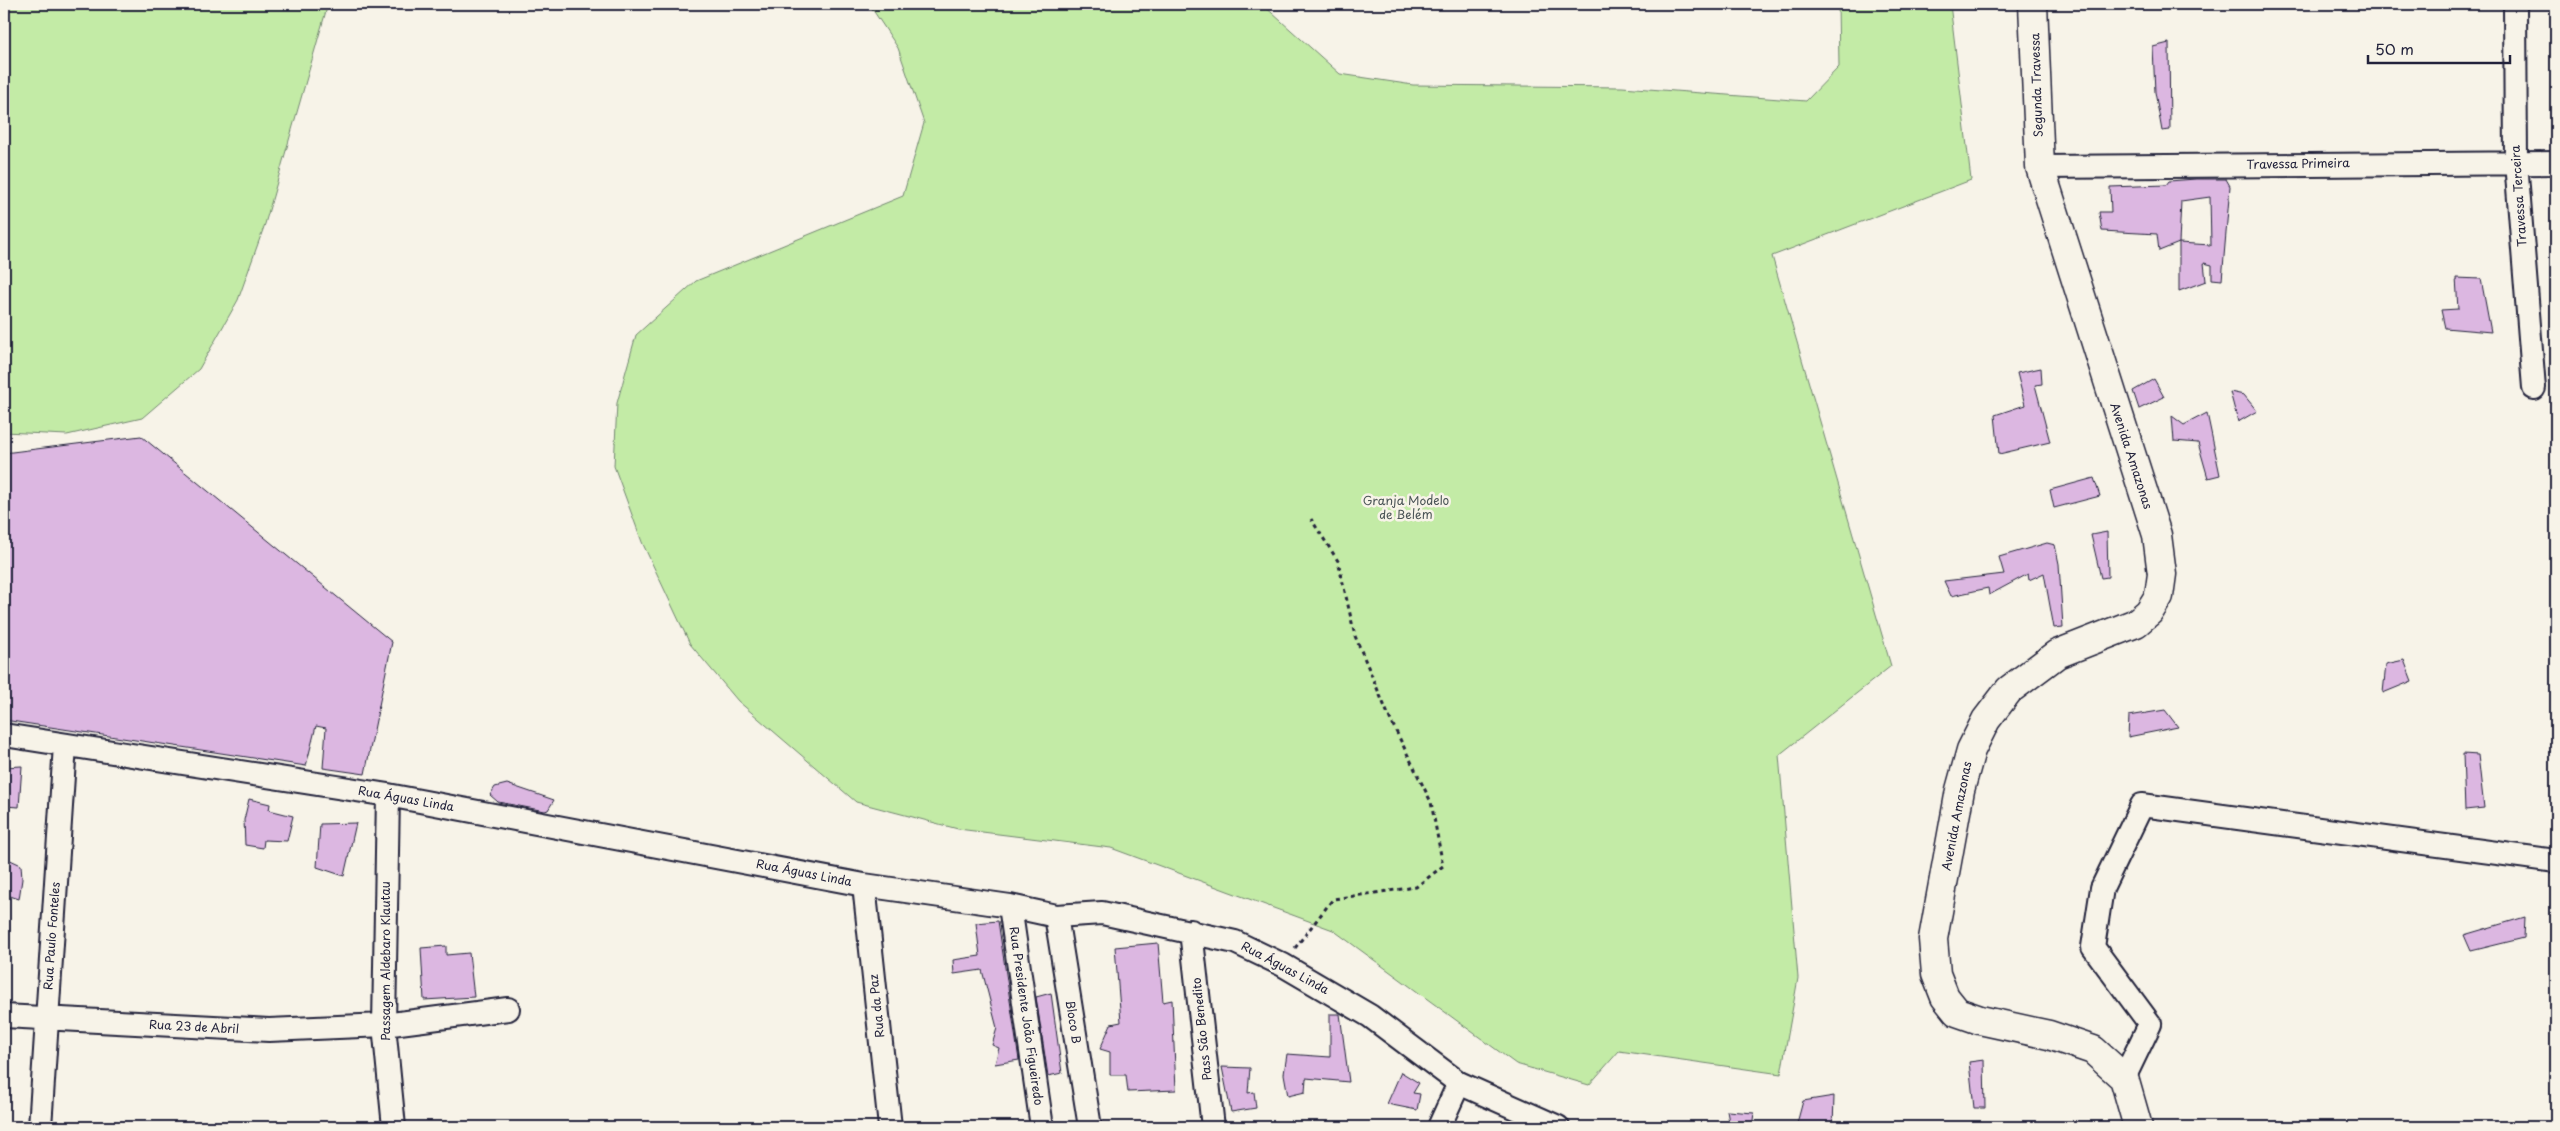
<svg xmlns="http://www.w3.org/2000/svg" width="2560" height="1131" viewBox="0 0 2560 1131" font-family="'Playpen Sans',sans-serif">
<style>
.green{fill:#c3eba6;stroke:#728670}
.building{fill:#dcb7e1;stroke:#22223b;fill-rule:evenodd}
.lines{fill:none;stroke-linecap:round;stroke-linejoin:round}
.minor-casing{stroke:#22223b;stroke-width:26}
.tertiary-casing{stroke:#22223b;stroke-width:31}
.path{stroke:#22223b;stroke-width:3;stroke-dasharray:4 4;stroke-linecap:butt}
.minor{stroke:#f7f3e8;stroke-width:22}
.tertiary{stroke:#f7f3e8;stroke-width:28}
.labels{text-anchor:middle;stroke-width:5;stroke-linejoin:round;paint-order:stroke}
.street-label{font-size:12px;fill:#22223b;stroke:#f7f3e8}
.park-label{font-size:12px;fill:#4a5456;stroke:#f7f3e8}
</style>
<rect width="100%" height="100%" fill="#f7f3e8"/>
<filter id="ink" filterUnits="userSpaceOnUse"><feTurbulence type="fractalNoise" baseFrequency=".02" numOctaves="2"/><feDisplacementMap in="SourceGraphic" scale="10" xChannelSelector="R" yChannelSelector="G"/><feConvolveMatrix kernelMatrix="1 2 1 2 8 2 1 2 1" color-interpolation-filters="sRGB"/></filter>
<g filter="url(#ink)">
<path class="green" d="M 4,4 L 328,4 L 265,224 L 238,300 L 199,369 L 142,418 L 67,435 L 4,432 Z
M 869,4 L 1262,4 L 1340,74 L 1413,85 L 1622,87 L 1806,101 L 1839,67 L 1838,4 L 1950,4 L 1971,180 L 1772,256 L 1891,666 L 1779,755 L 1798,978 L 1781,1074 L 1619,1051 L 1589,1085 L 1516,1064 L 1333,930 L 1111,848 L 958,829 L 856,802 L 738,701 L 690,644 L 642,542 L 614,466 L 617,403 L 636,335 L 696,281 L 903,196 L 924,123 L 898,48 Z"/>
<path class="building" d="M 2169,43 L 2170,130 L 2162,131 L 2155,92 L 2153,47 Z
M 2196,179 L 2226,179 L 2230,186 L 2222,280 L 2212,279 L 2212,265 L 2204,263 L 2206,281 L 2179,291 L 2179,243 L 2159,251 L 2157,234 L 2102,231 L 2099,212 L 2111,212 L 2110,187 L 2166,185 L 2169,181 ZM 2210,197 L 2211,245 L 2179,243 L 2181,201 Z
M 2456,278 L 2481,279 L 2491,332 L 2445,328 L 2441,310 L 2458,309 Z
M 2041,368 L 2042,384 L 2035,385 L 2050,442 L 1999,454 L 1995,415 L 2025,405 L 2017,373 Z
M 2154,379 L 2164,397 L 2139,409 L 2133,391 Z
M 2230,392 L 2244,395 L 2257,411 L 2238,422 Z
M 2207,413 L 2220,475 L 2208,478 L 2198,443 L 2174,441 L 2172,416 L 2184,425 Z
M 141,436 L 392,642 L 365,774 L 323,768 L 326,728 L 316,726 L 306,766 L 4,720 L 4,453 Z
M 2094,478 L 2100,496 L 2054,508 L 2050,490 Z
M 2107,532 L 2108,577 L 2101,578 L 2091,535 Z
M 2047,543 L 2055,545 L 2059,564 L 2063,627 L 2054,628 L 2044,573 L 2029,580 L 2028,574 L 1989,595 L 1988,588 L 1951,596 L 1944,581 L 2004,574 L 1999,557 Z
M 2404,660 L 2412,681 L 2383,693 L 2386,664 Z
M 2165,710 L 2178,727 L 2128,737 L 2129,716 Z
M 2463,754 L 2478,755 L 2484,808 L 2465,810 Z
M 22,766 L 19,807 L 4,806 L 4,767 Z
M 507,784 L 554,800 L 548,810 L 545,811 L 498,802 L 490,795 L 495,787 Z
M 249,799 L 270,804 L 269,810 L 293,816 L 287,841 L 264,840 L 263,848 L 245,845 L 244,820 Z
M 356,823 L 344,876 L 317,867 L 320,824 Z
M 4,857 L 21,865 L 22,879 L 19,899 L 4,894 Z
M 2525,917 L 2524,938 L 2471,951 L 2464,935 Z
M 998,921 L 1019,1060 L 995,1064 L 999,1048 L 992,1045 L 997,1028 L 982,970 L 954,974 L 953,960 L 980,956 L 976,923 Z
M 1158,943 L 1163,1002 L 1172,1000 L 1176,1090 L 1128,1092 L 1126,1075 L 1110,1075 L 1110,1052 L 1100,1049 L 1111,1024 L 1121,1022 L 1115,947 Z
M 446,946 L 446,955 L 469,953 L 474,997 L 424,1000 L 421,948 Z
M 1051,993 L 1062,1073 L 1048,1076 L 1036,997 Z
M 1330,1014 L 1340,1014 L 1349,1082 L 1306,1078 L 1305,1092 L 1288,1096 L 1284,1074 L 1287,1054 L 1330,1057 Z
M 1984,1060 L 1985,1108 L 1974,1108 L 1969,1062 Z
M 1222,1067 L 1250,1068 L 1248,1093 L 1254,1092 L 1256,1108 L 1231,1112 Z
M 1401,1072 L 1419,1083 L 1413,1093 L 1420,1094 L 1417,1110 L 1387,1104 Z
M 1834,1096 L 1833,1127 L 1796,1127 L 1803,1101 Z
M 1727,1111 L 1754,1113 L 1752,1127 L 1730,1127 Z"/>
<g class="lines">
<g class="minor-casing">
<path id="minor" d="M 2515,4 L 2516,162 L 2534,388
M 2040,167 L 2556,163
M 4,735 L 388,795 L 864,885 L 1010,906 L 1056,916 L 1102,913 L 1235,942 L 1283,965 L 1370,1016 L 1459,1083 L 1558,1127
M 388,795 L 384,1025 L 394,1127
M 864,885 L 890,1127
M 1010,906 L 1042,1127
M 1056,916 L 1090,1127
M 1191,931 L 1213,1127
M 4,1016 L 269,1030 L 384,1025 L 508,1009
M 2124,1078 L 2150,1024 L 2093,947 L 2102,888 L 2142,805 L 2556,861
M 40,1127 L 65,745
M 1439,1127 L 1459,1083"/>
</g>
<g class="tertiary-casing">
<path id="tertiary" d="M 2033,4 L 2040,167 L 2157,535 L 2162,574 L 2159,596 L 2149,612 L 2136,623 L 2057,654 L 2009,690 L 1986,720 L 1971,750 L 1960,790 L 1933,939 L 1936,974 L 1945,997 L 1957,1012 L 1980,1020 L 2049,1035 L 2093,1050 L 2124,1078 L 2138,1127"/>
</g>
<path class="path" d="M 1295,948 L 1333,899 L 1416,887 L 1443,866 L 1431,802 L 1390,719 L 1355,636 L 1338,561 L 1311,519"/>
<use href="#minor" class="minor"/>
<use href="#tertiary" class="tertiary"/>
</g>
</g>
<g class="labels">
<g class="street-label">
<text transform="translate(2037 85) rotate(-92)" y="4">Segunda Travessa</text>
<text transform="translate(2298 164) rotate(-1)" y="4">Travessa Primeira</text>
<text transform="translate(2519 196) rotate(-94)" y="4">Travessa Terceira</text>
<text transform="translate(2131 456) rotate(72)" y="4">Avenida Amazonas</text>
<text transform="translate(406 799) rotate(10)" y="4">Rua Águas Linda</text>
<text transform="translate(1957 816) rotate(-79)" y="4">Avenida Amazonas</text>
<text transform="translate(804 873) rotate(11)" y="4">Rua Águas Linda</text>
<text transform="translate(52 936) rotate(-86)" y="4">Rua Paulo Fonteles</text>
<text transform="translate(386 961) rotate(-90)" y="4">Passagem Aldebaro Klautau</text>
<text transform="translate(1285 968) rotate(28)" y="4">Rua Águas Linda</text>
<text transform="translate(877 1006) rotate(-96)" y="4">Rua da Paz</text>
<text transform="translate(1026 1016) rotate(82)" y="4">Rua Presidente João Figueiredo</text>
<text transform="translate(1073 1022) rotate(81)" y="4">Bloco B</text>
<text transform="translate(194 1027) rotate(3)" y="4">Rua 23 de Abril</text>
<text transform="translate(1202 1029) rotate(-96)" y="4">Pass São Benedito</text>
</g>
<g class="park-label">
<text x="1406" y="505">Granja Modelo<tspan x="1406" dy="14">de Belém</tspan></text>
</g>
</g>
<rect width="2560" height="1131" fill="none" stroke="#f7f3e8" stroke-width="20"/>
<rect x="10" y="10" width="2540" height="1111" fill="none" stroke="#22223b" stroke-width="2" filter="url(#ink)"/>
<path d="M2368 55v8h142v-8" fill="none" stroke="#22223b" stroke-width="2.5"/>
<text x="2375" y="55" font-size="15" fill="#22223b" stroke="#f7f3e8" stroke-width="4" paint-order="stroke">50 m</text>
</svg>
